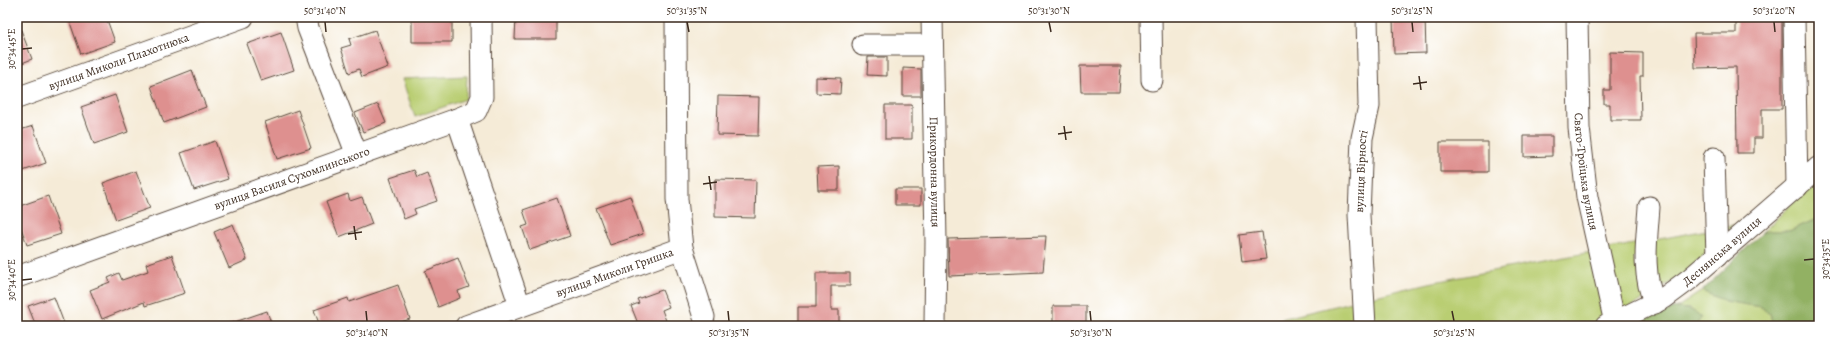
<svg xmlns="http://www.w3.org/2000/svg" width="1836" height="343" viewBox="0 0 1836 343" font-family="Alegreya,serif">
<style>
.green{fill:#b9ce72;stroke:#7a7c48}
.forest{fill:#92b164;stroke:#666e41}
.building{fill:#de908f}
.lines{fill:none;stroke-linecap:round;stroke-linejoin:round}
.minor-casing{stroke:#57473a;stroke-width:23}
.minor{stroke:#fff;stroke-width:21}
.ticks{fill:none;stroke:#3b2a1e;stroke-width:1.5}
.labels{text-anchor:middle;stroke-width:4;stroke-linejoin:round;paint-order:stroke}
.street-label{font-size:12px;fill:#3b2a1e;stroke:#fff}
.neatline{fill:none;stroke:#3b2a1e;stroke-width:1.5}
.ticks-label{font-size:10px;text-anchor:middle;fill:#3b2a1e}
</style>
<rect width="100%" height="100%" fill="#fff"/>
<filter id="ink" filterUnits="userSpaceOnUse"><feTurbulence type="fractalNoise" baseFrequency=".025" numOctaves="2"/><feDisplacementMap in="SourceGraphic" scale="8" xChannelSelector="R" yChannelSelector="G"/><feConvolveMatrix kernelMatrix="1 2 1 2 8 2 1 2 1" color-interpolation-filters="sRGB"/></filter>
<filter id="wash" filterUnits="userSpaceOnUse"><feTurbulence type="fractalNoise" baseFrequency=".012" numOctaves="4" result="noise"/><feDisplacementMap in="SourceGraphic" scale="16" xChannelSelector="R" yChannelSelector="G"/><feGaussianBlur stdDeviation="0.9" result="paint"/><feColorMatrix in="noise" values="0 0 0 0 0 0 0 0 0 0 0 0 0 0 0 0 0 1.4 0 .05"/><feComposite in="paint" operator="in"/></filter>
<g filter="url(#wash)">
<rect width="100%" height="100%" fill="#f5ebd7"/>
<path class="green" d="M 467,76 L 466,99 L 415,117 L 402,79 Z
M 1819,177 L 1819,218 L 1789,231 L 1770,231 L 1762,233 Z
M 1733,225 L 1690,270 L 1620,314 L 1585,326 L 1252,326 L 1429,283 Z
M 1702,291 L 1725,301 L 1761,307 L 1770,313 L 1772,322 L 1769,326 L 1696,326 L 1701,318 L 1690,309 L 1676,308 Z"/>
<path class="forest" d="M 1819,218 L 1819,326 L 1769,326 L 1772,322 L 1770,313 L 1761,307 L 1725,301 L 1702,291 L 1762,233 L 1770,231 L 1789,231 Z
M 1676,308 C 1686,309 1694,309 1701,317 L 1696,326 L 1626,326 Z"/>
<g id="blocks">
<path class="building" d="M 68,17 L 106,17 L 115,42 L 81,54 Z
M 412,17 L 452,17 L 452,42 L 412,42 Z
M 516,17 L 556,17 L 556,39 L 515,39 Z
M 1425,17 L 1426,53 L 1394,54 L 1393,18 Z
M 1736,17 L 1782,17 L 1782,109 L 1762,109 L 1762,138 L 1754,138 L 1754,153 L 1737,153 L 1736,67 L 1695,68 L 1694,33 L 1736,33 Z
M 18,22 L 32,59 L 17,65 L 17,23 Z
M 375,30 L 388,67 L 362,77 L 359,69 L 349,73 L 341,48 L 351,45 L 349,39 Z
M 281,32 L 294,70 L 261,81 L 247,44 Z
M 1610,52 L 1643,53 L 1643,76 L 1640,76 L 1641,120 L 1610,120 L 1610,104 L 1604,104 L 1604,90 L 1610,90 Z
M 868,57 L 887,57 L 887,76 L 867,75 Z
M 1080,66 L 1121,66 L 1119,92 L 1081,92 Z
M 903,68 L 921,69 L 921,96 L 903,96 Z
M 192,70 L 206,107 L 164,123 L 151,86 Z
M 816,77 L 841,78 L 840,94 L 816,93 Z
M 115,95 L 128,132 L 94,144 L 81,107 Z
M 718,96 L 759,97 L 758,136 L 717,135 Z
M 378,104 L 386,123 L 363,132 L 355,113 Z
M 885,105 L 912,105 L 912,139 L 885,139 Z
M 298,110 L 311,148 L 277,159 L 265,122 Z
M 33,126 L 46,163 L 17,173 L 17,131 Z
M 1524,136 L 1552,136 L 1552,156 L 1524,157 Z
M 215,141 L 228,179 L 194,190 L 181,153 Z
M 1440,142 L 1488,142 L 1488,172 L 1440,172 Z
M 839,166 L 839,190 L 818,190 L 817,167 Z
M 414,170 L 417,177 L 427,173 L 437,201 L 414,209 L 416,214 L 404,219 L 390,178 Z
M 136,171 L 150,208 L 116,220 L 103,183 Z
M 715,179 L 756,180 L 755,218 L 715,217 Z
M 895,189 L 921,189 L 921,205 L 895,205 Z
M 348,194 L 350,201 L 362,197 L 372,224 L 339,237 L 326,202 Z
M 48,196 L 61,234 L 27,245 L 17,216 L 17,207 Z
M 630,196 L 643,234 L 610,245 L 596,208 Z
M 557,198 L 570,236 L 530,250 L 522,227 L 528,225 L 523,210 Z
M 233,224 L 247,260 L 229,268 L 214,232 Z
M 1262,232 L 1266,259 L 1242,262 L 1239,235 Z
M 1046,236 L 1043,272 L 949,276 L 948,239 Z
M 172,255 L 185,293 L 145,306 L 144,302 L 102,319 L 90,290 L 110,282 L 108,278 L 119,273 L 122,280 L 148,271 L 146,264 Z
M 458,258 L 469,287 L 458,291 L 460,298 L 438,307 L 425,271 Z
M 816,273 L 850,273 L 850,286 L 831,286 L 831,310 L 839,310 L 839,326 L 798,326 L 798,307 L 816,307 Z
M 398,285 L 410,319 L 388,326 L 320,326 L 314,310 L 348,298 L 349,302 Z
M 662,290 L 669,307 L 662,310 L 668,326 L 639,326 L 631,306 L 639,303 L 637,299 Z
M 54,297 L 65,326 L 36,326 L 28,306 Z
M 1053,306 L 1086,306 L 1086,326 L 1053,326 Z
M 267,311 L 272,326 L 229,326 L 229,324 Z"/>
</g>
</g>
<g filter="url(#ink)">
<use href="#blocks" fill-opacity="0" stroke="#57473a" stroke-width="1"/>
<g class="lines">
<g class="minor-casing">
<g id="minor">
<path d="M 306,17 L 308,28 L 357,155"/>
<path id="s1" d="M 932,17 L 936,242 L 935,326"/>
<path d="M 1151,17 L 1152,80"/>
<path id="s2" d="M 1577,17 L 1579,128 L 1587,197 L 1615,323"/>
<path d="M 1794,17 L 1797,187"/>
<path d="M 863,45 L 932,45"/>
<path id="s3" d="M 17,98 L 243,17"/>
<path d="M 457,119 L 520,306"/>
<path d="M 1714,158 L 1717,256"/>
<path d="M 1649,207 C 1647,238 1641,274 1655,303"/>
<path d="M 682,248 L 704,317"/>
<path id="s4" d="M 17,277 L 457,119 L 476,111 L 482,97 L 481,17"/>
<path id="s5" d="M 466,326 L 682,248 L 677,199 L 676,17"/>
<path id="s6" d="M 1365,326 L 1359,215 L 1362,138 L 1369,106 L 1367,17"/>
<path id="s7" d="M 1606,326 L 1664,298 L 1691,278 L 1819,167"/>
</g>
</g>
<use href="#minor" class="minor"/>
</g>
</g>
<path class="ticks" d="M 325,22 L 326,32M 687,22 L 689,32M 1049,22 L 1051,32M 1412,22 L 1413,32M 1774,22 L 1775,32M 22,49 L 32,48M 1419,76 L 1421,90M 1413,84 L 1427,82M 1064,126 L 1066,140M 1058,134 L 1072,132M 709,176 L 711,190M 703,184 L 717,182M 354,226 L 356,240M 348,234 L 362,232M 1804,260 L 1814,259M 22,280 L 32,279M 366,311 L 367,321M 728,311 L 729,321M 1090,311 L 1091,321M 1452,311 L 1454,321"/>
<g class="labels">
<g class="street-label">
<text dy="4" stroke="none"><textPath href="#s3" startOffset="108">вулиця Миколи Плахотнюка</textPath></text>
<text dy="4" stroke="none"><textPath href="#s1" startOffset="155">Прикордонна вулиця</textPath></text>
<text dy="4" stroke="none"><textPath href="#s6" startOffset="155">вулиця Вірності</textPath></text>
<text dy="4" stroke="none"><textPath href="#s2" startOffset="155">Свято-Троїцька вулиця</textPath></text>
<text dy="4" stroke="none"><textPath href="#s4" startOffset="292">вулиця Василя Сухомлинського</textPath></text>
<text dy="4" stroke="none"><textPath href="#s7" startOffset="139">Деснянська вулиця</textPath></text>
<text dy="4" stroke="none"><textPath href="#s5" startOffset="158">вулиця Миколи Гришка</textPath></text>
</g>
</g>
<rect width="1836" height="343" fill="none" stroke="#fff" stroke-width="44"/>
<rect x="22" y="22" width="1792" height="299" class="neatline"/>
<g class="ticks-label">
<text x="325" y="14">50°31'40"N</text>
<text x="687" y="14">50°31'35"N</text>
<text x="1049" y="14">50°31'30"N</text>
<text x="1412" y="14">50°31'25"N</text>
<text x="1774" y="14">50°31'20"N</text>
<text transform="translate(11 49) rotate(-90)" y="4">30°34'45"E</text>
<text transform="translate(1825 259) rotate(-90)" y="4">30°34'35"E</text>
<text transform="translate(11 280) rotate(-90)" y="4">30°34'40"E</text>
<text x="367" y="336">50°31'40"N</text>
<text x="729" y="336">50°31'35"N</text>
<text x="1091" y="336">50°31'30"N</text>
<text x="1454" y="336">50°31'25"N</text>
</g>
</svg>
